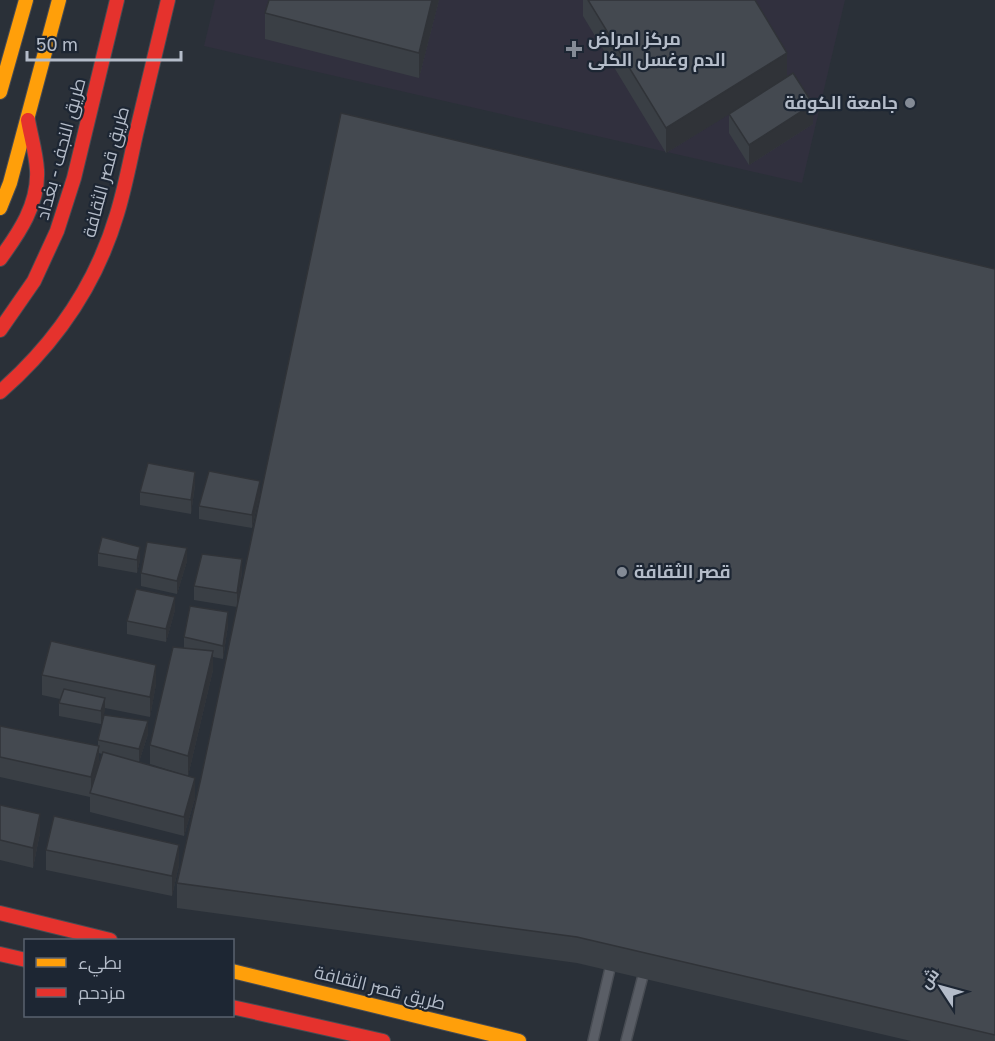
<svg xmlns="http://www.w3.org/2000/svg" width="995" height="1041" viewBox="0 0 995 1041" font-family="'Golos Text',Cairo,sans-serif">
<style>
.medical{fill:#31303e}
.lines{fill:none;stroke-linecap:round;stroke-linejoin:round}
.lane-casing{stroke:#484c53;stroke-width:12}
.slow-casing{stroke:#484c53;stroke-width:16}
.jam-casing{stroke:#484c53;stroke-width:16}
.lane{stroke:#5a5e66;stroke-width:9}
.slow{stroke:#ff9f0a;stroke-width:14}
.jam{stroke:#e5322d;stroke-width:14}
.wall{fill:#3a3f45;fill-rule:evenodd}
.shaded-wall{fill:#303338}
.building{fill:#444950;stroke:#303338;stroke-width:1.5}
.poi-dot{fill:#848b96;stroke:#1d2633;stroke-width:2}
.labels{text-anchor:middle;stroke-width:4.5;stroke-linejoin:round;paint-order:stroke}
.poi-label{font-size:18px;font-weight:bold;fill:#b4bcc9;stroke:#1d2633;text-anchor:start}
.street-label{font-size:18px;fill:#b4bcc9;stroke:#1d2633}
</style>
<rect width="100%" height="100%" fill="#2a3038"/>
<path class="medical" d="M 215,0 L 845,0 L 802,183 L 204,46 Z"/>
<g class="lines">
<g class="lane-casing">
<path id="lane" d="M 593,1041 L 612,960
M 626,1041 L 645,968"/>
</g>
<g class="slow-casing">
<path id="slow" d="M 0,92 L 26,0
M 0,208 L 10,183 L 59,0
M 232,971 L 519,1041"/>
</g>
<g class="jam-casing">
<path id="jam" d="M 0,259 C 19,233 39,204 37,170 C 36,153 31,137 28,120
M 0,330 L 34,281 L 57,231 L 74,178 L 117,0
M 0,392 C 55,344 96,285 117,214 C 125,188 130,161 136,134 C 147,89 157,45 168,0
M 0,913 L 110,940
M 0,954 L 26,960
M 232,1007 L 383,1041"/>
</g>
<use href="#lane" class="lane"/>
<use href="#slow" class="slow"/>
<use href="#jam" class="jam"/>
</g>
<path class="wall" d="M 269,0 L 439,0 L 419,78 L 265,39 L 265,13 Z
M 583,0 L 755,0 L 787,76 L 813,124 L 749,165 L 729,133 L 729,114 L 666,153 L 583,16 Z
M 995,269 L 995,1041 L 911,1041 L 577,963 L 177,908 L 177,883 Z
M 195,485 L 191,514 L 140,505 L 140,492 Z
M 260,494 L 252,528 L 199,519 L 199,506 Z
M 98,553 L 140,560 L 137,573 L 98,566 Z
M 187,561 L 177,594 L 141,586 L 141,573 Z
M 242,572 L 237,607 L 194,600 L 194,586 Z
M 175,610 L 166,642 L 127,634 L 127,621 Z
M 228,625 L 223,659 L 213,657 L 213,670 L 188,776 L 150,764 L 150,745 L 184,648 L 184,637 Z
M 42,675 L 156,684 L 150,717 L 105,708 L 101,724 L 59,716 L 59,703 L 60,699 L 42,695 Z
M 0,726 L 98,746 L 98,740 L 148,734 L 139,762 L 195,798 L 184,836 L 90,812 L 90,797 L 0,777 ZM 99,753 L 102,754 L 99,763 Z
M 0,805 L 40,833 L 33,868 L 0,860 Z
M 46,850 L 179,865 L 172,896 L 46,870 Z"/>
<path class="shaded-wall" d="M 432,0 L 439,0 L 419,78 L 419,53 Z
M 787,53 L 787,79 L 666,153 L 666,128 Z
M 813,104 L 813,124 L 749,165 L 749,145 Z
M 195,472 L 195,485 L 191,514 L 191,500 Z
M 260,481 L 260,494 L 252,528 L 252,515 Z
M 140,547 L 140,560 L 137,573 L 137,560 Z
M 187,548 L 187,561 L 177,594 L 177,581 Z
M 242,559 L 242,572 L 237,607 L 237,593 Z
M 175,597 L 175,610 L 166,642 L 166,629 Z
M 228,612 L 228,625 L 223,659 L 223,646 Z
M 213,651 L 213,670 L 188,776 L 188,756 Z
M 156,665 L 156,684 L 150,717 L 150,697 Z
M 105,698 L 105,711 L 101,724 L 101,711 Z
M 148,721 L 148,734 L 139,762 L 139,749 Z
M 99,746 L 99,765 L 91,793 L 91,777 Z
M 195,778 L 195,798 L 184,836 L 184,817 Z
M 40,814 L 40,833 L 33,868 L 33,848 Z
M 179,845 L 179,865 L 172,896 L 172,876 Z"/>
<path class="building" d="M 269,0 L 432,0 L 419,53 L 265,13 Z
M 588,0 L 755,0 L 787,53 L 666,128 Z
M 793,73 L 813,104 L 749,145 L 729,114 Z
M 341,113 L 995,269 L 995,1035 L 577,937 L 177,883 L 201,778 Z
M 148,463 L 195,472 L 191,500 L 140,492 Z
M 209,471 L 260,481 L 252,515 L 199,506 Z
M 102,537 L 140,547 L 137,560 L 98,553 Z
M 147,542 L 187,548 L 177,581 L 141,573 Z
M 202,554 L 242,559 L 237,593 L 194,586 Z
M 136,589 L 175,597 L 166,629 L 127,621 Z
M 190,606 L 228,612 L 223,646 L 184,637 Z
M 51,641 L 156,665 L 150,697 L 42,675 Z
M 173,647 L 213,651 L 188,756 L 150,745 Z
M 64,689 L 105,698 L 101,711 L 59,703 Z
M 104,715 L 148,721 L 139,749 L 98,740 Z
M 0,726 L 99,746 L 91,777 L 0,757 Z
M 103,752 L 195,778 L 184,817 L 90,793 Z
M 0,805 L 40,814 L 33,848 L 0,840 Z
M 54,816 L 179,845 L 172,876 L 46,850 Z"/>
<g class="poi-dot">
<path d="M571 40h6v6h6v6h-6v6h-6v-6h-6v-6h6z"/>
<circle cx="910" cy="103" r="6"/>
<circle cx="622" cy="572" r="6"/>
</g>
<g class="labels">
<g class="poi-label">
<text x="588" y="45">مركز امراض<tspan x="588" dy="21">الدم وغسل الكلى</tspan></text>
<text x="898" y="109" text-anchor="end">جامعة الكوفة</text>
<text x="634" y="578">قصر الثقافة</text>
</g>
<g class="street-label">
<text transform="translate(61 149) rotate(-75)" y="6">طريق النجف - بغداد</text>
<text transform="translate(106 172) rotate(-75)" y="6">طريق قصر الثقافة</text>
<text transform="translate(380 988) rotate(14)" y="6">طريق قصر الثقافة</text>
</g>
</g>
<rect x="24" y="939" width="210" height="78" fill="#1d2633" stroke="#59626f" stroke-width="1.5"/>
<rect x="36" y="958" width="30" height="9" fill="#ff9f0a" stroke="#59626f" stroke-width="1.5"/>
<text x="78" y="969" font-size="18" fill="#b4bcc9">بطيء</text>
<rect x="36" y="988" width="30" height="9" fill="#e5322d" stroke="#59626f" stroke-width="1.5"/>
<text x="78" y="999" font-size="18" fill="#b4bcc9">مزدحم</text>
<g transform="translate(941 987) rotate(306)" stroke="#1d2633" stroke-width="4.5" paint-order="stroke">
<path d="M0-4.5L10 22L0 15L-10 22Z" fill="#b4bcc9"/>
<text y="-9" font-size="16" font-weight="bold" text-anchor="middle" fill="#b4bcc9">ش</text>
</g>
<path d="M27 51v9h154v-9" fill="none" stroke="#b4bcc9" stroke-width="3"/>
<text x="36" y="51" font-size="18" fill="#b4bcc9" stroke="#1d2633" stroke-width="4.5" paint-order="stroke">50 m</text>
</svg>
